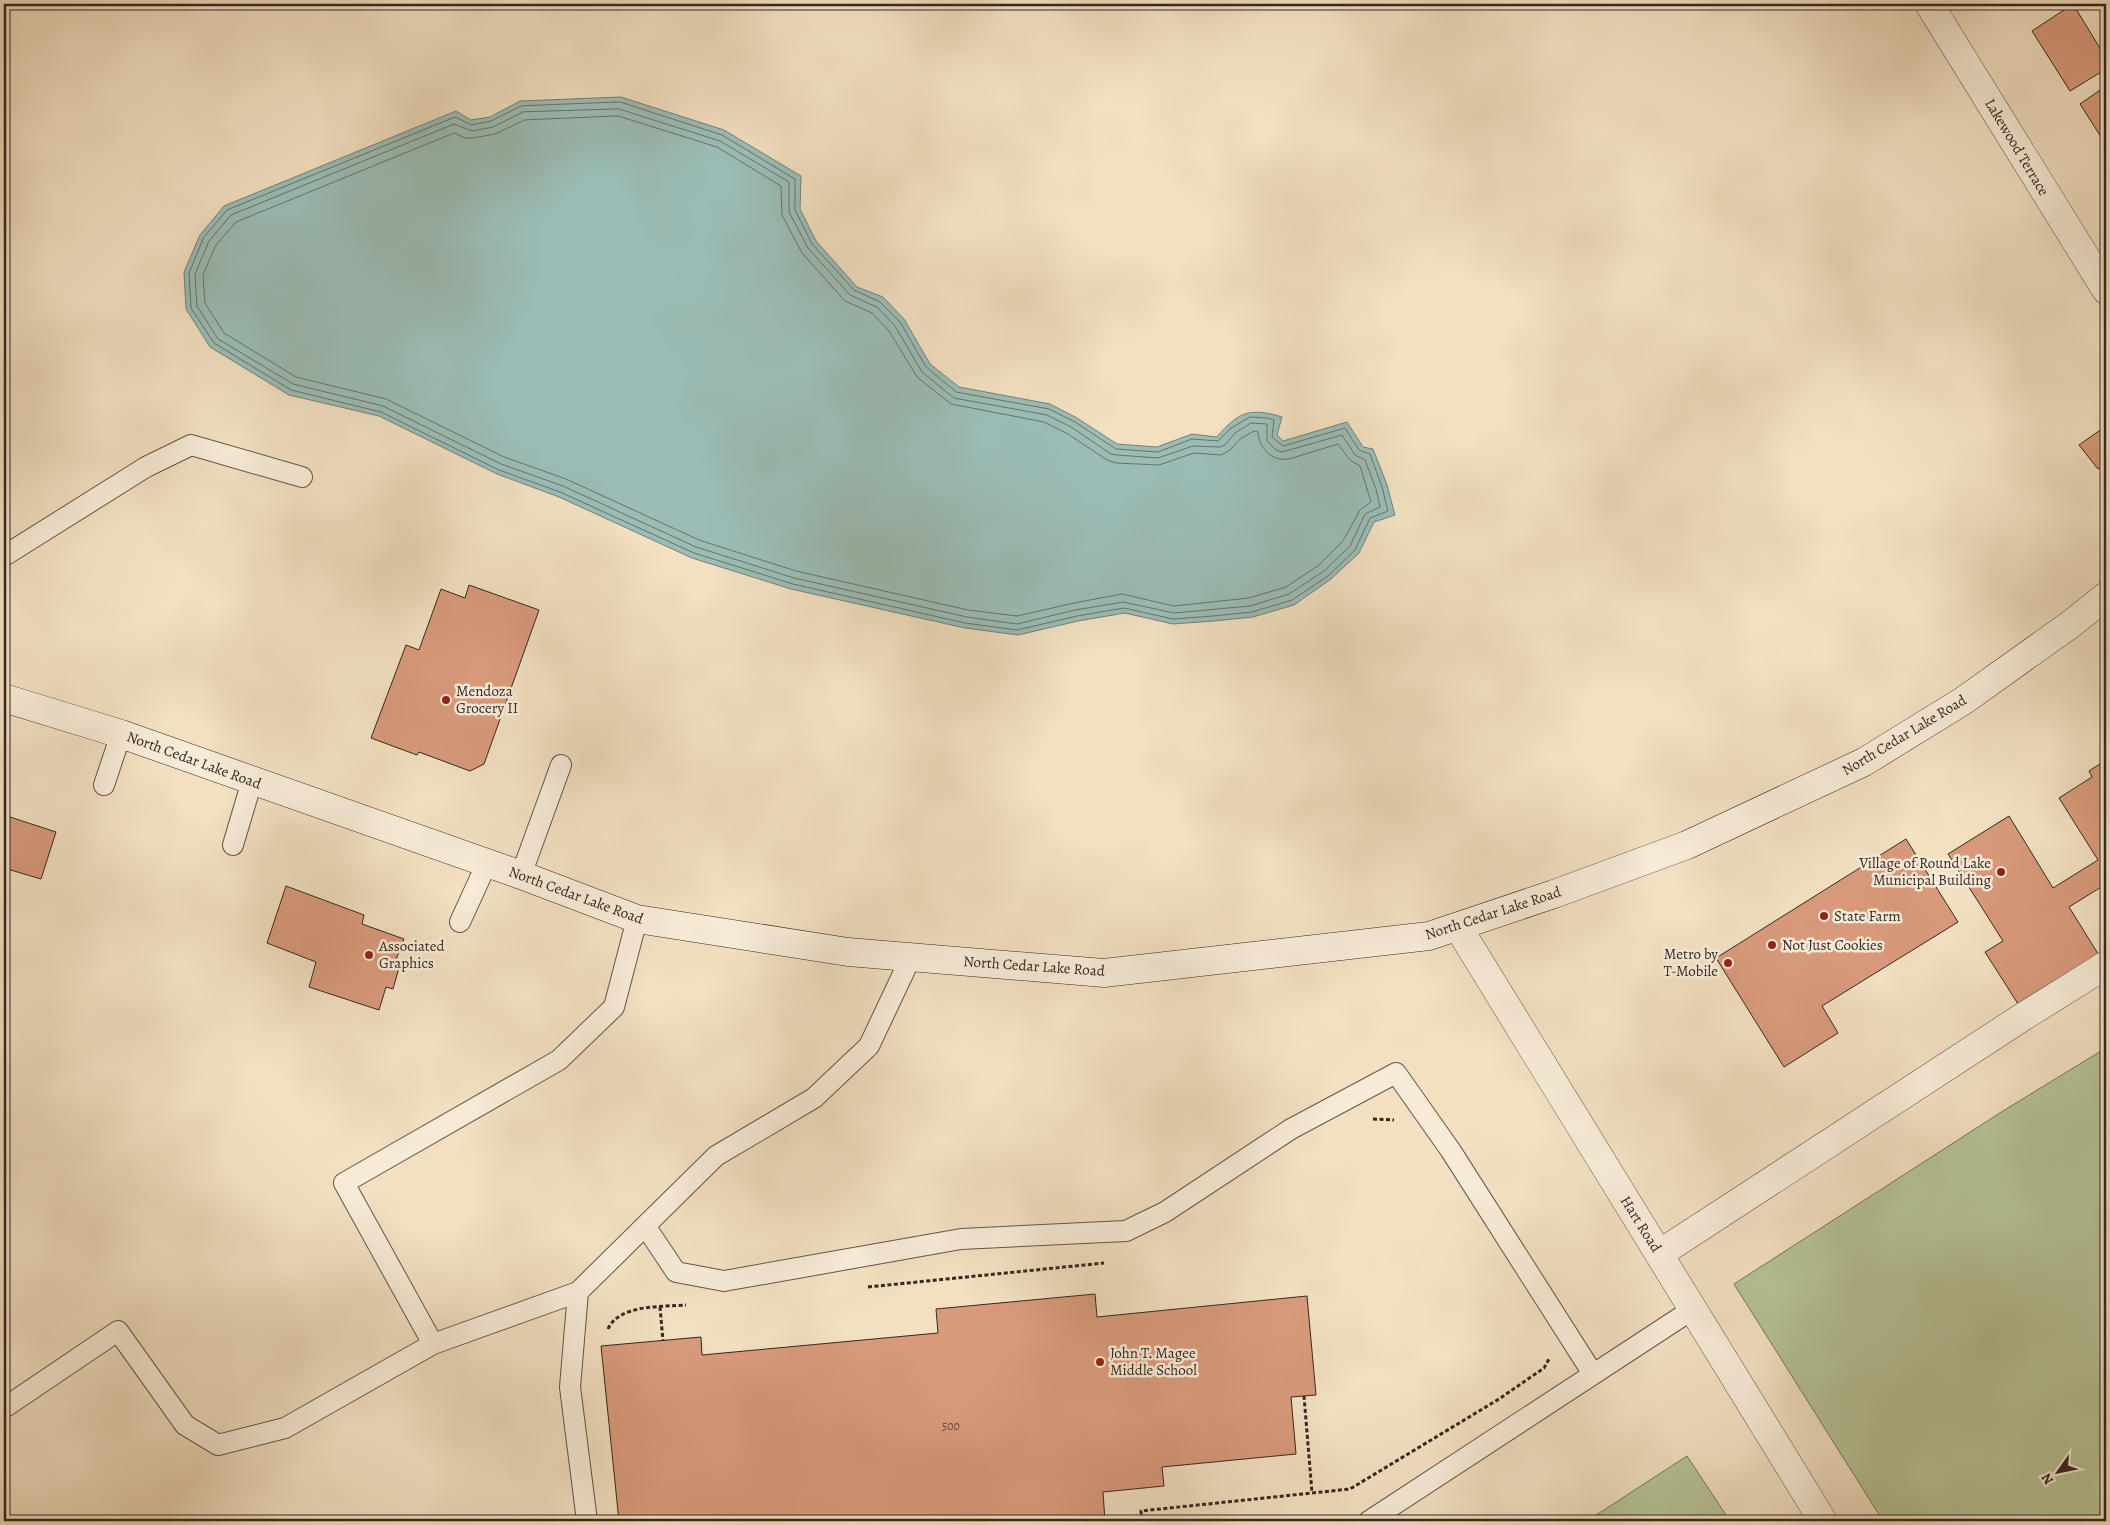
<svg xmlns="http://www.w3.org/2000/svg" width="2110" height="1525" viewBox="0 0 2110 1525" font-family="Alegreya,serif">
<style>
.green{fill:#b6c397;stroke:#76755c}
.water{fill:#9bbdb6;stroke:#72817b}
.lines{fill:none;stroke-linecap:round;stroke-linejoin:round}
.shore{stroke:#68726c;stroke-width:1}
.building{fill:#d89a7b;stroke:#352722}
.service-casing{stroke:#64554a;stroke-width:22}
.minor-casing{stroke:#64554a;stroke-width:29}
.secondary-casing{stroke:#352722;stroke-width:29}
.path{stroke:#352722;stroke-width:3;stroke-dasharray:4 2.5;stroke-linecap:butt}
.service{stroke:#f7ebd7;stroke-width:20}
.minor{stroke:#f7ebd7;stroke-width:28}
.secondary{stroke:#f7ebd7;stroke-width:28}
.poi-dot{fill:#8f2418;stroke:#f7ebd7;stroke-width:2}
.labels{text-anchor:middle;stroke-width:5;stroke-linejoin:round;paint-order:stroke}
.number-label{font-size:12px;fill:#5e4438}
.street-label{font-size:15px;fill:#352722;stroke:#f7ebd7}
.poi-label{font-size:15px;fill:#352722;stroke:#f7ebd7;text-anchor:start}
</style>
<rect width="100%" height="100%" fill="#f2e0c1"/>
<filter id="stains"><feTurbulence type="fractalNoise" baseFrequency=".004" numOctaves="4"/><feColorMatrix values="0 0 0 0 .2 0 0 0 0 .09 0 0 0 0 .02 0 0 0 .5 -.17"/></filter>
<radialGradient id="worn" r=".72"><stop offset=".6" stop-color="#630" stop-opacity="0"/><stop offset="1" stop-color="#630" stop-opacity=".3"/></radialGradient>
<path class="green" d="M 2106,1048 L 2106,1521 L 1883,1521 L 1734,1284 L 2003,1111 Z
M 1687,1456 L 1730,1521 L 1587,1521 Z"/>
<path class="water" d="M 621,97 L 724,130 L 801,176 L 800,209 L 816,241 L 857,287 L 883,297 L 904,319 L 930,364 L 959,387 L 1050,404 L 1077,418 L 1117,444 L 1157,447 L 1192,434 L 1217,437 C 1238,412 1250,407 1282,417 L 1277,435 L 1283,441 L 1347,422 L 1363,447 L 1373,449 L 1387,485 L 1395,515 L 1374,522 L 1359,553 L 1331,579 L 1294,605 L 1253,617 L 1214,621 L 1173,624 L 1125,613 L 1078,621 L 1018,635 L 965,628 L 791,589 L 692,558 L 559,497 L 497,474 L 379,416 L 289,395 L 210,347 L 186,309 L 184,272 L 200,235 L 224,206 L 456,111 L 471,120 L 490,117 L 520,101 Z"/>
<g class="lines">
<path class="shore" d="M 620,102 L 722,135 L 795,179 L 795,210 L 812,244 L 854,290 L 880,302 L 900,322 L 926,367 L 956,392 L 1049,409 L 1075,422 L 1116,449 L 1158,452 L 1192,439 L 1218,441 L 1231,428 L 1250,417 L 1267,418 L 1274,420 L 1272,437 L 1283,446 L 1345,428 L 1359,450 L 1370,454 L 1382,487 L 1388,511 L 1370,518 L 1355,550 L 1328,576 L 1292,600 L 1252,612 L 1213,616 L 1173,619 L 1124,608 L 1077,616 L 1017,630 L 965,623 L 793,584 L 694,553 L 560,492 L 499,470 L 381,412 L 291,390 L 214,343 L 191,308 L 189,273 L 204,237 L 227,210 L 455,117 L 471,125 L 491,121 L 521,106 Z
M 619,109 L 720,141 L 789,182 L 789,212 L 808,248 L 850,295 L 877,307 L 895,326 L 922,372 L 954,398 L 1047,415 L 1071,427 L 1111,454 L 1117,455 L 1158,458 L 1193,446 L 1219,447 L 1225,445 L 1235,433 L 1251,423 L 1267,424 L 1267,441 L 1276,450 L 1282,452 L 1342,435 L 1355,455 L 1365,460 L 1376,489 L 1380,507 L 1365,514 L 1350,546 L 1324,571 L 1289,594 L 1250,606 L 1174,613 L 1123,602 L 1075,610 L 1017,624 L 967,617 L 794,578 L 696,547 L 563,486 L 501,464 L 383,406 L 293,384 L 218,339 L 197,306 L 195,274 L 209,241 L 231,215 L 454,124 L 472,131 L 493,127 L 523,112 Z
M 618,116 L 717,147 L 781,186 L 782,215 L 802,253 L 845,301 L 872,313 L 889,331 L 917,377 L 951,404 L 1044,422 L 1068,434 L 1107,460 L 1116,463 L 1159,465 L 1194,453 L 1221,455 L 1230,450 L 1240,439 L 1254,431 L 1258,432 C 1259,448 1272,462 1289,459 L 1338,444 L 1350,460 L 1360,466 L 1371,502 L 1360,510 L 1343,541 L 1319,565 L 1286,587 L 1249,598 L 1174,606 L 1122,594 L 1074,603 L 1017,616 L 968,610 L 796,571 L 699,540 L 566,479 L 504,457 L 386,399 L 296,377 L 224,333 L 205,303 L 203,275 L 216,245 L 236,222 L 454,133 L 465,138 L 473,138 L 495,134 L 525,120 Z"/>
</g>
<path class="building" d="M 2073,4 L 2106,58 L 2106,69 L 2070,91 L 2032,31 Z
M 2106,86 L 2106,134 L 2101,137 L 2080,104 Z
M 2106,426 L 2106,464 L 2098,469 L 2079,445 Z
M 469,585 L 539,610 L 484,764 L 470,771 L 419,752 L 417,755 L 371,738 L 406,645 L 419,650 L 441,589 L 465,598 Z
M 2106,760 L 2106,884 L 2069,907 L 2100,957 L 2020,1007 L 1985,952 L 2003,941 L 1948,854 L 2009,816 L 2053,888 L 2098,860 L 2059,798 L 2092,777 L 2089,771 Z
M 4,815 L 56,832 L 41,879 L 4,868 Z
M 1906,839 L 1958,922 L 1822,1006 L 1838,1033 L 1784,1067 L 1716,958 Z
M 286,886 L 364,915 L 362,924 L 404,939 L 395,962 L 400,964 L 393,989 L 386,987 L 379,1010 L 309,987 L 316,962 L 267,943 Z
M 1095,1294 L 1097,1317 L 1307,1296 L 1316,1395 L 1291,1397 L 1296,1454 L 1162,1467 L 1164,1486 L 1103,1492 L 1105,1521 L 619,1521 L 601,1346 L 701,1337 L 702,1355 L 938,1333 L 936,1309 Z"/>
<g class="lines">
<g class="service-casing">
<path id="service" d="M 4,556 L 146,467 L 191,445 L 302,477
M 104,785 L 121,734
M 233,845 L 252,781
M 521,875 L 561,765
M 460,922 L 487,863
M 646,1227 L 676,1272 L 724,1281 L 961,1239 L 1126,1231 L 1165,1212 L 1291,1129 L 1396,1073 L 1451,1151 L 1593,1374
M 578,1292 L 570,1387 L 587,1521
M 433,1344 L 344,1183 L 559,1060 L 614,1007 L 637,919
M 4,1408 L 118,1331 L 185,1425 L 218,1445 L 285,1428 L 433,1344 L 578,1292 L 716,1156 L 814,1098 L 869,1046 L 911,957
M 1369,1521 L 1693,1309"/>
</g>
<g class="minor-casing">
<path id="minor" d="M 1929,4 L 2106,290
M 1458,927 L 1823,1521
M 1659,1254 L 2021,1018 L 2106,965"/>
</g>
<g class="secondary-casing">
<path id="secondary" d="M 4,698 L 121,734 L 521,875 L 637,919 L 848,952 L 1104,973 L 1429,936 L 1554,894 L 1687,845 L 1864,762 L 1963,701 L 2071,624 L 2106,596"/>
</g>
<path class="path" d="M 1373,1119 L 1394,1120
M 868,1287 L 1104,1263
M 660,1307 L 663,1341
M 608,1329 C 619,1304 662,1307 686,1305
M 1304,1396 L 1312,1493
M 1142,1521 L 1141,1511 L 1350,1489 L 1499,1399 L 1544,1368 L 1549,1359"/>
<use href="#service" class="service"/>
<use href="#minor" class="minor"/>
<use href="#secondary" class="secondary"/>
</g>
<g class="poi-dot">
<circle cx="446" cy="700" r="5"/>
<circle cx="2001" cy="872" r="5"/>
<circle cx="1824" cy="916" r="5"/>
<circle cx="1772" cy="945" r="5"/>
<circle cx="369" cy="955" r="5"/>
<circle cx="1728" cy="963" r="5"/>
<circle cx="1100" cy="1362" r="5"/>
</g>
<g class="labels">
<g class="number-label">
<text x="951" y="1430">500</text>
</g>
<g class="street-label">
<text transform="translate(2017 147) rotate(59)" y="5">Lakewood Terrace</text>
<text transform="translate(1904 735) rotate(-31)" y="5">North Cedar Lake Road</text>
<text transform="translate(194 760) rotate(20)" y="5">North Cedar Lake Road</text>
<text transform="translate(576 895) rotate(20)" y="5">North Cedar Lake Road</text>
<text transform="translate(1493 913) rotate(-18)" y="5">North Cedar Lake Road</text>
<text transform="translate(1034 966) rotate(4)" y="5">North Cedar Lake Road</text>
<text transform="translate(1641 1224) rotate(58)" y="5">Hart Road</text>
</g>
<g class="poi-label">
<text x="456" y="696">Mendoza<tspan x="456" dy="17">Grocery II</tspan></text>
<text x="1991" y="868" text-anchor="end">Village of Round Lake<tspan x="1991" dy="17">Municipal Building</tspan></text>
<text x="1834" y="921">State Farm</text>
<text x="1782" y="950">Not Just Cookies</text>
<text x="379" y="951">Associated<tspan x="379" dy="17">Graphics</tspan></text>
<text x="1718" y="959" text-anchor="end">Metro by<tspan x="1718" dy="17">T-Mobile</tspan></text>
<text x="1110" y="1358">John T. Magee<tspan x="1110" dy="17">Middle School</tspan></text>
</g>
</g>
<rect width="2110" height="1525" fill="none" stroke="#f2e0c1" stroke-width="20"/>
<rect x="5" y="5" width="2100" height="1515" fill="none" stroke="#352722" stroke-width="2.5"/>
<rect x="10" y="10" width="2090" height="1505" fill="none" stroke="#352722"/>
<g transform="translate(2058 1472) rotate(237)" stroke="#f7ebd7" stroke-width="4" paint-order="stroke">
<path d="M0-4L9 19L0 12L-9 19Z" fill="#352722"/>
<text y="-8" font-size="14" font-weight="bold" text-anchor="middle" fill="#352722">N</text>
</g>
<rect width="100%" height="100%" filter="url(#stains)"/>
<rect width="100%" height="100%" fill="url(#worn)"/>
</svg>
